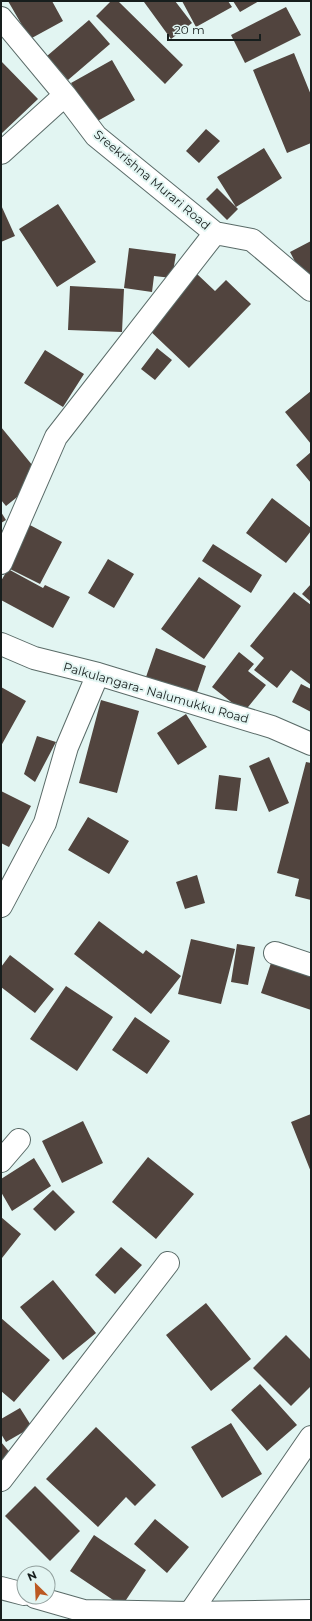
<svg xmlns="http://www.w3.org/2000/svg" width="312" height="1621" viewBox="0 0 312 1621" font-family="Montserrat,sans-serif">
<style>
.building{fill:#51443e}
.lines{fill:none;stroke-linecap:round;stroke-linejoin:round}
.minor-casing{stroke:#5a6b68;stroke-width:24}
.minor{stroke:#fff;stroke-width:22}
.labels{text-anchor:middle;stroke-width:4;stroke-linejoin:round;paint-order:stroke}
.street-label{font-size:12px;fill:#171e1d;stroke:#e2f5f2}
</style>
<rect width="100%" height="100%" fill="#e2f5f2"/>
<path class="building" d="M 8,1 L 52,1 L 63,21 L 30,39 Z
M 111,1 L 118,1 L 183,65 L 165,84 L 96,16 Z
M 145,1 L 175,1 L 192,23 L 171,39 L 144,2 Z
M 182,1 L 228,1 L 232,7 L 196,27 Z
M 233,1 L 259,1 L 240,12 Z
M 286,7 L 301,35 L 245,63 L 231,35 Z
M 89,20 L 110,44 L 68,80 L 47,56 Z
M 294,53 L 311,95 L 311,143 L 287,153 L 253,70 Z
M 112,60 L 135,100 L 94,123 L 71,83 Z
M 1,61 L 38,99 L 1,134 Z
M 206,129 L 220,141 L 199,163 L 186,151 Z
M 264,148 L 282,178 L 236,207 L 217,177 Z
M 217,188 L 238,209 L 227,220 L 206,199 Z
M 58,204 L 96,262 L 57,287 L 19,229 Z
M 1,205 L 15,236 L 1,242 Z
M 311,241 L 311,292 L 290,252 Z
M 129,248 L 176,254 L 172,278 L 154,276 L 152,292 L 124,288 Z
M 197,274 L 215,291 L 226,280 L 251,304 L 189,368 L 146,327 Z
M 70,286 L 124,289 L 122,332 L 68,330 Z
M 157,348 L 172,360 L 155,380 L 141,369 Z
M 45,350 L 84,374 L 63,407 L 24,383 Z
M 311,391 L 311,444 L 285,412 Z
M 1,427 L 42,477 L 6,506 L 1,500 Z
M 311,452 L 311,483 L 296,465 Z
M 272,498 L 311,528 L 311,531 L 286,563 L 246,533 Z
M 1,512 L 6,520 L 1,523 Z
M 28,524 L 62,542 L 40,584 L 6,567 Z
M 213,544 L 262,575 L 251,593 L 202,561 Z
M 108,559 L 134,574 L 114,608 L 88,593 Z
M 8,569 L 43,588 L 45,585 L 70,597 L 53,628 L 1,600 L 1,581 Z
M 199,577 L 241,606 L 204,659 L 161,629 Z
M 311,584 L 311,602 L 302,594 Z
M 294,592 L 311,605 L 311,685 L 291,670 L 277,688 L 254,670 L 264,658 L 250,646 Z
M 156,648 L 206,666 L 196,695 L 146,677 Z
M 239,652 L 254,664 L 248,671 L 266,685 L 244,712 L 212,687 Z
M 301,684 L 311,689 L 311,712 L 292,702 Z
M 1,687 L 26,701 L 1,746 Z
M 101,700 L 139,711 L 117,793 L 79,783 Z
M 186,714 L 207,747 L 178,765 L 157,733 Z
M 37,736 L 56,742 L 35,782 L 24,774 Z
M 269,757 L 289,803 L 269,812 L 249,766 Z
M 306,762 L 311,763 L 311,900 L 295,896 L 299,879 L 277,873 Z
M 219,775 L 241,778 L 237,811 L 215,809 Z
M 1,791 L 31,806 L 9,847 L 1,843 Z
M 88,817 L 129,841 L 109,874 L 68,850 Z
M 197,875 L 205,903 L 185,909 L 176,882 Z
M 99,921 L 143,954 L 146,950 L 181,976 L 151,1014 L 74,954 Z
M 191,939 L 235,949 L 221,1004 L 178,994 Z
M 237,944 L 255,947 L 248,985 L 231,982 Z
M 10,955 L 54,989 L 35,1013 L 1,987 L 1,967 Z
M 272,960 L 311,974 L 311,1010 L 261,993 Z
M 66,986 L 113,1017 L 77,1071 L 30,1039 Z
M 135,1017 L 170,1041 L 147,1074 L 112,1050 Z
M 311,1114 L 311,1172 L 291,1122 Z
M 83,1121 L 103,1163 L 62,1183 L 42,1141 Z
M 148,1157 L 194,1194 L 156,1239 L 112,1202 Z
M 34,1158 L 51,1186 L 12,1211 L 1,1192 L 1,1179 Z
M 53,1190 L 75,1212 L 55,1231 L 33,1209 Z
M 1,1217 L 21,1234 L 2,1258 L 1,1256 Z
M 121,1247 L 142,1265 L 115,1294 L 95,1275 Z
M 53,1280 L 96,1333 L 63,1360 L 20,1307 Z
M 206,1303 L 251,1359 L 211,1391 L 166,1335 Z
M 1,1318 L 50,1360 L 14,1402 L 1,1391 Z
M 286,1335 L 311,1360 L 311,1386 L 291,1406 L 253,1368 Z
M 260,1384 L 297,1425 L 267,1451 L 231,1410 Z
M 20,1408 L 32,1427 L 6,1442 L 1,1434 L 1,1419 Z
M 231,1423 L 262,1474 L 222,1498 L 191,1447 Z
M 96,1427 L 156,1485 L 135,1506 L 126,1497 L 98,1527 L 46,1479 Z
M 1,1442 L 11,1454 L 1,1462 Z
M 35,1486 L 80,1531 L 50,1561 L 5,1516 Z
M 155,1519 L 189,1547 L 167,1573 L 134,1544 Z
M 94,1535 L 146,1570 L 122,1606 L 70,1571 Z"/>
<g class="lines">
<g class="minor-casing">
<path id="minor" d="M 1,18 L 65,95 L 96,136 L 215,233 L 252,240 L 311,290
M 1,153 L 65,95
M 1,563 L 56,437 L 215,233
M 1,644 L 34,658 L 98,674 L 272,727 L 311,744
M 1,906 L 45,823 L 67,747 L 98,674
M 275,953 L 311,965
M 1,1161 L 19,1140
M 1,1480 L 168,1263
M 1,1588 L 24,1594
M 35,1597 L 84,1611 L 190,1613 L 311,1611
M 191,1620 L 190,1613 L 311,1437"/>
</g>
<use href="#minor" class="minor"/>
</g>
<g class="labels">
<g class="street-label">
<text transform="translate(152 180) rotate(40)" y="4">Sreekrishna Murari Road</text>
<text transform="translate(156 693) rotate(16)" y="4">Palkulangara- Nalumukku Road</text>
</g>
</g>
<rect width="312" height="1621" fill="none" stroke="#171e1d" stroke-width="4"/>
<g transform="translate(36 1585) rotate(336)"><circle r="19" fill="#e2f5f2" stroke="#919f9d"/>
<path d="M0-3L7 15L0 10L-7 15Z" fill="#bc5922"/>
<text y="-6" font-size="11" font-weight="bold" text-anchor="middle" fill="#171e1d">N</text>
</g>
<path d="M168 34v6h92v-6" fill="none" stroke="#171e1d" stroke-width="2"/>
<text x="174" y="34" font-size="12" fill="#171e1d" stroke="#e2f5f2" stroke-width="3" paint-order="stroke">20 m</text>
</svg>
